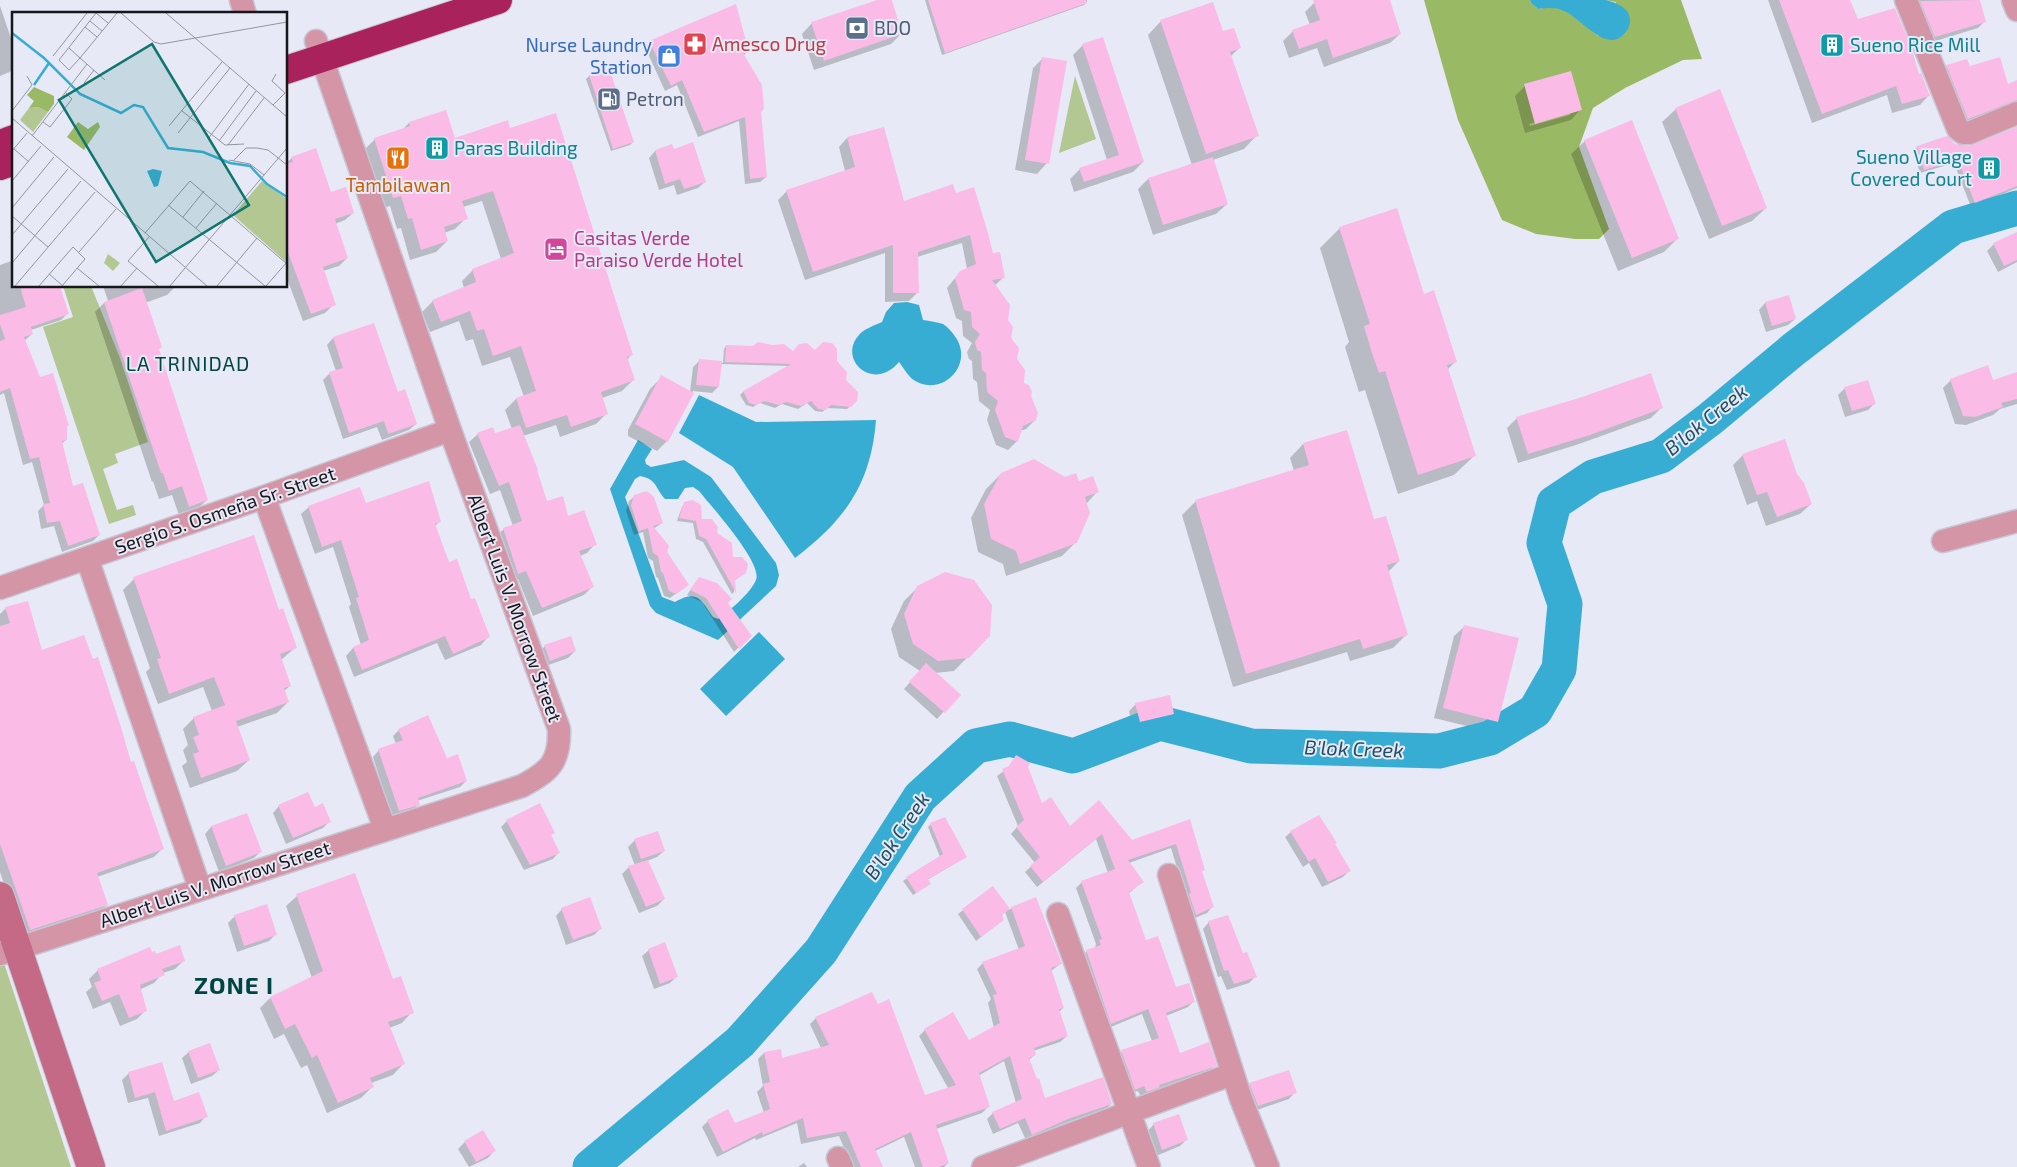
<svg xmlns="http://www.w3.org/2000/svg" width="2017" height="1167" viewBox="0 0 2017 1167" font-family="'Exo 2',sans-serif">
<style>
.green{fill:#b2c792}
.forest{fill:#9ab965}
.water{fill:#38add3;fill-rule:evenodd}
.shadow{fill:#0003;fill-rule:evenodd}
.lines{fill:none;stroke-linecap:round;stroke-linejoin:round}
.river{stroke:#38add3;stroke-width:35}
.building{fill:#fbbbe7}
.street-casing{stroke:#c6c7d3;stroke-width:25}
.secondary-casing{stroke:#c6c7d3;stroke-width:30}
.highway-casing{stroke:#c6c7d3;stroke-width:30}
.street{stroke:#d495a7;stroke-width:22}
.secondary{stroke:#c46a87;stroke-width:28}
.highway{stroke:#a9225c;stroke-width:28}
.labels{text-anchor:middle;stroke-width:4;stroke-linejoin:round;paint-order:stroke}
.service-label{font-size:19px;fill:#4e5e75;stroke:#e7e9f6;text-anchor:start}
.health-label{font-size:19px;fill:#be3a42;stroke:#e7e9f6;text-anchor:start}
.shop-label{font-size:19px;fill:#366cbe;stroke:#e7e9f6;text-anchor:end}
.culture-label{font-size:19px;fill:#0d838f;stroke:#e7e9f6;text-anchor:start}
.food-label{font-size:19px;fill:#c56008;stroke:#e7e9f6}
.hotel-label{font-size:19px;fill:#b23c85;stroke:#e7e9f6;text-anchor:start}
.street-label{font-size:19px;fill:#16171b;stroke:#e7e9f6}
.neighbourhood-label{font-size:20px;letter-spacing:1px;fill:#014542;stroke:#e7e9f6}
.water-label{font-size:20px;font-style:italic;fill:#215061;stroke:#e7e9f6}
.district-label{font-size:24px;font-weight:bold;letter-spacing:1px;fill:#014542;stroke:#e7e9f6}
.inset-river{fill:none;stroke:#38add3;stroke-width:2.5}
.inset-road{fill:none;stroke:#93959e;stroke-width:1}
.view{fill:#0f766e;fill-opacity:0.15;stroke:#0f766e;stroke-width:2.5}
.inset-edge{fill:none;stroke:#16171b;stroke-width:2.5}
</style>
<rect width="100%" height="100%" fill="#e7e9f6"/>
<path class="green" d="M 1075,76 L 1096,139 L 1059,153 Z
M 63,286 L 91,286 L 120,358 L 148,442 L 115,454 L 118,463 L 103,469 L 117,510 L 133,505 L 136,515 L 109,524 L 43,327 L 73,317 Z
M 4,963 L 71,1167 L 0,1167 L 0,965 Z"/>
<path class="forest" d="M 1424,0 L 1530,0 L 1531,3 L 1538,9 C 1543,8 1549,7 1554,7 C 1570,8 1587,25 1598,36 L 1616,2 L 1606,0 L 1681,0 L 1702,59 L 1683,60 L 1625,88 L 1593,108 L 1579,147 L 1609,229 L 1599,239 L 1575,239 L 1536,234 L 1502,220 L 1458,120 Z"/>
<path class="water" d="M 1530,0 L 1606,0 C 1617,3 1631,8 1630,22 C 1629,28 1628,30 1623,35 C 1606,53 1581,18 1564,11 C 1555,7 1548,8 1538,9 L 1531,3 Z
M 907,302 L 919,305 L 923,320 C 930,321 937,322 943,324 C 948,327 951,331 954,335 C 977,364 940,401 911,378 C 906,373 903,367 899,362 C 873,393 837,359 859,335 C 864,329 875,325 882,322 L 886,312 L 894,303 Z
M 699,395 L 756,422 L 876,420 C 871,484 845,520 795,558 L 733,467 L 679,433 Z
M 638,440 L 652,449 L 645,460 L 646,464 L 651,467 L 684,460 L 711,477 L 776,563 L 779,575 L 776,586 L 718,640 L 656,613 L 650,606 L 610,489 ZM 640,476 C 657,479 655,488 665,499 L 678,499 L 685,488 L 693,487 L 699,491 C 711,506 763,563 756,580 C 750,594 730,610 718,619 L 713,617 C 701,600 698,589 675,602 L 662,597 L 625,497 L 635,479 Z
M 759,632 L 785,659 L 726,716 L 700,689 Z"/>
<path class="shadow" d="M 881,0 L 891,0 L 901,34 L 891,44 L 814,70 L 802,34 L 812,23 Z
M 925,0 L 1087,0 L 1087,2 L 1084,5 L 942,55 Z
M 1388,0 L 1400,34 L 1390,43 L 1324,67 L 1317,48 L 1289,58 L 1283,41 L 1293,31 L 1310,25 L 1305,12 L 1315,2 Z
M 1768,0 L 1849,0 L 1857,21 L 1918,75 L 1929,95 L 1920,105 L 1892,113 L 1887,95 L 1812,123 Z
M 1910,0 L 1979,0 L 1985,21 L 1978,28 L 1929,43 Z
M 0,6 L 14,47 L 14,70 L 0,76 Z
M 1161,21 L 1222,33 L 1239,48 L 1230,57 L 1257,135 L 1244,149 L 1213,160 L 1227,204 L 1216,214 L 1153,235 L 1138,189 L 1148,179 L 1192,165 L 1148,35 Z
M 650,42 L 748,51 L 743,56 L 763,109 L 760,113 L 766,177 L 760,182 L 745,184 L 739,121 L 698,137 L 677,85 L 665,91 L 645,47 Z
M 1083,45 L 1143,162 L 1133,172 L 1074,192 L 1070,179 L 1080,169 L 1107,160 L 1073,55 Z
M 1043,58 L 1047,163 L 1037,174 L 1015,170 L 1033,68 Z
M 1947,66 L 1969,68 L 2007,85 L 2017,81 L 2017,105 L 2013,104 L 1964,123 L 1943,71 Z
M 608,70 L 633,142 L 630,145 L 611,151 L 586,79 L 589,76 Z
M 1525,86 L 1581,109 L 1571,120 L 1525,133 L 1515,96 ZM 1570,112 L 1570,115 L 1530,126 L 1529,124 Z
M 1676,109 L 1766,208 L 1752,221 L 1709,239 L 1662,122 Z
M 409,123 L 454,140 L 509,130 L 631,355 L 627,360 L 633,380 L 622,391 L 602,398 L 607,413 L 596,424 L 560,437 L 556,425 L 523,436 L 546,502 L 568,518 L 595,544 L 587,553 L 580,556 L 592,587 L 584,595 L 533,616 L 518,579 L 509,582 L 495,537 L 504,529 L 513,526 L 500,490 L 490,494 L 469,442 L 478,434 L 494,434 L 512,429 L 505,410 L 516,399 L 524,397 L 510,357 L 482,366 L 473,339 L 466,341 L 459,321 L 430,332 L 422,312 L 433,301 L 464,288 L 462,281 L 473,270 L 501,259 L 482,201 L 463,207 L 466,218 L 455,229 L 444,233 L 447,241 L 436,252 L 410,260 L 401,228 L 397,229 L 390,206 L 382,208 L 364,150 L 375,139 L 402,130 Z
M 2017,127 L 2017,188 L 1971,207 L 1954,163 L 1920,173 L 1913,151 L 1917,147 L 1947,138 L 1954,144 L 1962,147 L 1974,146 Z
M 847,138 L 903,202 L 956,195 L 1004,277 L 994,286 L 1007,321 L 1023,384 L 1029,396 L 1035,420 L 1026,429 L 1020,431 L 1017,441 L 1008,450 L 996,445 L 987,420 L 990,410 L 979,401 L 977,382 L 973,379 L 972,361 L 969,359 L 967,352 L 972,343 L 963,336 L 962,321 L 956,318 L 947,288 L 960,272 L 967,269 L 962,243 L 917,257 L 918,292 L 909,301 L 885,302 L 885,253 L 805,280 L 778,200 L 787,191 L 845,171 L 839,147 Z
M 1585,141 L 1678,238 L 1664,252 L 1618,271 L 1571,154 Z
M 672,146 L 673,150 L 705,182 L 698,188 L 677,195 L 674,185 L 659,190 L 649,158 L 655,151 Z
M 292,158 L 353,213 L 345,220 L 335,224 L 347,258 L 339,266 L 323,271 L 333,305 L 325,313 L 303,321 L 286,276 L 286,163 Z
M 1340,228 L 1423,295 L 1455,362 L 1447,370 L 1474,456 L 1454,475 L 1398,494 L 1365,390 L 1359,392 L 1353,373 L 1345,347 L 1349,342 L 1320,248 Z
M 2017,233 L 2017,262 L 1998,272 L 1987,251 L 1994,244 Z
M 14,260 L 14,286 L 58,286 L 67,314 L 61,320 L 31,330 L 32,334 L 24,341 L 39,378 L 68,425 L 66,428 L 66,440 L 61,444 L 72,487 L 99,535 L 93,541 L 62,552 L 54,526 L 41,529 L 38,511 L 44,505 L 32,462 L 23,465 L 4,393 L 0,395 L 0,265 Z
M 103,286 L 176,286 L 167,295 L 145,303 L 161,347 L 158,350 L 207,500 L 197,509 L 179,515 L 172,495 L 159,499 L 153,481 L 152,482 L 95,312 L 104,303 L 108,301 Z
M 1765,303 L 1795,319 L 1788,325 L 1766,332 L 1759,310 Z
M 333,338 L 397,393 L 416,424 L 409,430 L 382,440 L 377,427 L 343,439 L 323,380 L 330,373 L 336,371 L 327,345 Z
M 726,346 L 793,352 L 815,352 L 836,361 L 856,401 L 847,409 L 827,408 L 822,412 L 815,411 L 807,403 L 798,409 L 782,404 L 775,408 L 760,403 L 753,407 L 746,405 L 740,395 L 743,392 L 789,366 L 720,364 L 718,387 L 712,393 L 693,391 L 667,441 L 657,451 L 628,436 L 628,430 L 650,389 L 660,379 L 690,392 L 693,367 L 700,360 L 723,363 L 724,349 Z
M 2017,374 L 2017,404 L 2000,409 L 1993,415 L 1966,425 L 1955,424 L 1943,388 L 1951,380 L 1992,381 Z
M 1845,388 L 1874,404 L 1868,410 L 1845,417 L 1838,395 Z
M 1661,408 L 1651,418 L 1579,444 L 1518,463 L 1507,428 L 1517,418 Z
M 1303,444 L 1373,521 L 1399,561 L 1388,572 L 1406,635 L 1393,648 L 1350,661 L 1347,652 L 1233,687 L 1182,515 L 1196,501 L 1294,471 L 1290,458 Z
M 1743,455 L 1811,504 L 1800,514 L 1766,526 L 1757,501 L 1747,505 L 1733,465 Z
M 1034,461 L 1065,478 L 1097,492 L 1086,504 L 1076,542 L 1062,556 L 1006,576 L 1003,564 L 978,552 L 971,518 L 986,489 L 1000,475 Z
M 635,496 L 662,523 L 653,529 L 666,552 L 688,585 L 670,598 L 664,596 L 658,578 L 656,577 L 653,561 L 648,558 L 643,532 L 634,535 L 626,511 L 629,501 Z
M 685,503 L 715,533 L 732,559 L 745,573 L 734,581 L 734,592 L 732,594 L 703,542 L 696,539 L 693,523 L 677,521 L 682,507 Z
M 365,504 L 440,521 L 435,526 L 448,564 L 471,600 L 488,637 L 481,645 L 445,660 L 437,643 L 354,677 L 346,656 L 353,648 L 361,645 L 349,607 L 351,604 L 333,547 L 315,554 L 301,514 L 309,507 Z
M 134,579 L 278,611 L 296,647 L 281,660 L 290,686 L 284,691 L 288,702 L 277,713 L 237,727 L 249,760 L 237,771 L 190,788 L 182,766 L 187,762 L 183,750 L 188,745 L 183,729 L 194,718 L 212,711 L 203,687 L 158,704 L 146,672 L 150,668 L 123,590 Z
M 695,583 L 750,636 L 734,652 L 702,602 L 687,595 Z
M 918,587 L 989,635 L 954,671 L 935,673 L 959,695 L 937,719 L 904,689 L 920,671 L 899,657 L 891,629 L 904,601 Z
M 6,608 L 130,764 L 162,849 L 154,857 L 97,877 L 107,905 L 98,913 L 22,938 L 0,872 L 0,614 Z
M 1465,626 L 1497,721 L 1487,731 L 1434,718 L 1454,636 Z
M 545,646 L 575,651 L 568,658 L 543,667 L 538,653 Z
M 1136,704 L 1173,714 L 1166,720 L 1133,728 L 1129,711 Z
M 399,730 L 446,759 L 466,781 L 460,787 L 417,801 L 418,805 L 412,811 L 392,817 L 373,757 L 379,750 L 396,744 L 393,736 Z
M 1016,756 L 1026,767 L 1042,805 L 1069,828 L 1098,802 L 1132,842 L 1189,821 L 1204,870 L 1201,872 L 1212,907 L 1207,913 L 1190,920 L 1186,898 L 1171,848 L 1129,863 L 1142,882 L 1128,894 L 1145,942 L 1176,989 L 1194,1001 L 1188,1007 L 1166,1016 L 1179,1054 L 1215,1065 L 1209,1071 L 1155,1090 L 1141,1097 L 1138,1091 L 1129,1094 L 1116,1057 L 1122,1052 L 1152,1041 L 1142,1014 L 1106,1029 L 1081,957 L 1087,951 L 1095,948 L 1096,944 L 1076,888 L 1082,882 L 1108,873 L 1096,839 L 1037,887 L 1025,872 L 1035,863 L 1011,834 L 1018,826 L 997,776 L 1007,769 Z
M 279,806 L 314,809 L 330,821 L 323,828 L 286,844 L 273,813 Z
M 246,814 L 260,852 L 254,858 L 219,872 L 205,834 L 211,827 Z
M 507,821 L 550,836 L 558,853 L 553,859 L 524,870 L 501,827 Z
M 931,824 L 966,857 L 927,880 L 927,886 L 913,895 L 903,881 L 940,857 L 928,827 Z
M 1291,832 L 1334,844 L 1349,871 L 1343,877 L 1322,887 L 1309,863 L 1303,867 L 1285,837 Z
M 635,840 L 664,851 L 657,857 L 647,861 L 664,899 L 657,906 L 639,913 L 622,874 L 629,867 L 635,866 L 628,847 Z
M 993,888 L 1009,910 L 1012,908 L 1060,964 L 1051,971 L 1063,1008 L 1059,1012 L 1067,1036 L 1060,1042 L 1033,1051 L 1034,1055 L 1029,1060 L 1044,1100 L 1111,1104 L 1105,1110 L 1060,1125 L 1026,1140 L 1018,1123 L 993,1134 L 987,1119 L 993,1113 L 1016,1103 L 1004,1061 L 978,1076 L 989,1106 L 982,1113 L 936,1129 L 948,1163 L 944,1167 L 915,1167 L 904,1137 L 875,1151 L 881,1167 L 852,1167 L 839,1136 L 801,1144 L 797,1123 L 756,1140 L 755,1138 L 717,1157 L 702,1127 L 708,1121 L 734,1125 L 764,1113 L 757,1092 L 763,1086 L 758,1059 L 764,1053 L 780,1050 L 781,1059 L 821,1048 L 810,1024 L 816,1018 L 925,1096 L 948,1088 L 919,1036 L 925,1030 L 968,1042 L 994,1028 L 988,1003 L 991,999 L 977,969 L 983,963 L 1019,950 L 1005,912 L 1000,916 L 1003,920 L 976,941 L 958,914 Z
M 297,896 L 392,980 L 412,1012 L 402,1023 L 389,1028 L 403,1064 L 393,1075 L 371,1083 L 372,1087 L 361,1098 L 327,1113 L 307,1065 L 301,1068 L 284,1034 L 274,1039 L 260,1008 L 270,998 L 312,978 L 286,906 Z
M 562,909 L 600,929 L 594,935 L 566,945 L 556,916 Z
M 235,916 L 276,934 L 269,941 L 237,952 L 228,923 Z
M 1209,922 L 1255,977 L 1249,983 L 1227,990 L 1221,976 L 1218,977 L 1203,929 Z
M 649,950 L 676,977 L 670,983 L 654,989 L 642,956 Z
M 151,954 L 184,960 L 175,969 L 163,973 L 154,983 L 139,990 L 146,1010 L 137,1019 L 120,1026 L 110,1002 L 93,1009 L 86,992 L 92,987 L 89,979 L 98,970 Z
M 189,1052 L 219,1070 L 212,1076 L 191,1084 L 182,1058 Z
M 162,1064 L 173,1102 L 206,1116 L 200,1123 L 159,1136 L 148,1098 L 128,1103 L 122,1080 L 128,1074 Z
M 1250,1084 L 1295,1092 L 1289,1099 L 1251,1112 L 1244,1090 Z
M 1154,1124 L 1187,1139 L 1180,1146 L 1156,1156 L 1148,1131 Z
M 483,1132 L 494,1151 L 488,1158 L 469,1167 L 458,1149 L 465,1142 Z
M 804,1163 L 807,1167 L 798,1167 Z"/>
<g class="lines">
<path class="river" d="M 590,1167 L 740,1042 L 821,951 L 920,797 L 976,746 L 1010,739 L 1073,756 L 1160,723 L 1251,746 L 1439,751 L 1490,738 L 1535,711 L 1559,669 L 1565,604 L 1544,543 L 1554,503 L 1593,477 L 1661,456 L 1710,419 L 1794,349 L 1953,227 L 2017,208"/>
</g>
<path class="building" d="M 877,0 L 892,0 L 902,34 L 824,61 L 811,22 Z
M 928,0 L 1086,0 L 1087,3 L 945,53 Z
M 1313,0 L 1390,0 L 1401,34 L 1333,58 L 1327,39 L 1299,49 L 1292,30 L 1320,20 Z
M 1779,0 L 1850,0 L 1858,19 L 1895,8 L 1911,47 L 1919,74 L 1921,73 L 1930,96 L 1902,104 L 1896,86 L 1822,114 Z
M 1980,0 L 1986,22 L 1935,37 L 1920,1 Z
M 1213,2 L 1223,31 L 1234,28 L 1241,48 L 1230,52 L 1259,136 L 1206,154 L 1160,20 Z
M 736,4 L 749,52 L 743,53 L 762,85 L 764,109 L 761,111 L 767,177 L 750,179 L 745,117 L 704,132 L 682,80 L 671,86 L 649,41 Z
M 1103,37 L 1144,162 L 1084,182 L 1079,168 L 1119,155 L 1082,44 Z
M 1042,57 L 1067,61 L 1049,164 L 1025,160 Z
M 2000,57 L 2008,84 L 2017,80 L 2017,100 L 1968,119 L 1946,65 L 1967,59 L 1970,66 Z
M 609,68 L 634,142 L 613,149 L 589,75 Z
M 1571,71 L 1582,110 L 1535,124 L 1524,84 Z
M 1720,89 L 1767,208 L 1722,226 L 1675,108 Z
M 446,110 L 455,138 L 508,120 L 510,128 L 556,113 L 633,355 L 627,357 L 635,380 L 601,392 L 608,414 L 571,427 L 567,415 L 526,428 L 516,398 L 536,391 L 521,346 L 493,356 L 484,329 L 477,331 L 470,311 L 441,322 L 432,300 L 476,282 L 472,269 L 514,253 L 493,191 L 462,201 L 468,219 L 444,227 L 448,241 L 421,250 L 412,218 L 408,219 L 401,196 L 393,198 L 374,138 L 410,126 L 409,122 Z
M 1632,120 L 1679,239 L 1632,258 L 1584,140 Z
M 884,127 L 904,201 L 953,184 L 956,193 L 974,187 L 988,233 L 993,253 L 1000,252 L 1005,278 L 992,280 L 1010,305 L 1008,320 L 1013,327 L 1011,338 L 1019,348 L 1017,359 L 1025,370 L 1024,383 L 1029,385 L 1032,392 L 1031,396 L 1038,413 L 1036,420 L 1023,426 L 1018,442 L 1005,437 L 995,410 L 998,401 L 987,392 L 986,373 L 982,370 L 981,352 L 977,350 L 975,342 L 980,334 L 972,327 L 971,312 L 964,310 L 955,278 L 960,271 L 976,264 L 970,235 L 918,252 L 919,293 L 893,293 L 893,245 L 813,272 L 786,190 L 855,167 L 847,137 Z
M 2017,127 L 2017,186 L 1975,203 L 1958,160 L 1924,170 L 1917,146 L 1947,136 L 1955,144 L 1969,146 Z
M 693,142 L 706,182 L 684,189 L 680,179 L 665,184 L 655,150 L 672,144 L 674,149 Z
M 316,148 L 331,192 L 346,187 L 354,213 L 335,219 L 348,258 L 323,267 L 336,305 L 311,314 L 286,247 L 286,164 L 293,162 L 291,157 Z
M 1213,157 L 1228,204 L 1163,225 L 1148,178 Z
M 1397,208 L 1424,294 L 1434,290 L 1457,362 L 1447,365 L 1476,456 L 1418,475 L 1385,371 L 1379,373 L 1372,353 L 1364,326 L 1370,324 L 1339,227 Z
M 2017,232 L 2017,260 L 2004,266 L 1993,243 Z
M 20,286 L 60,286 L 69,314 L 31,327 L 33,334 L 24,337 L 40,377 L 53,373 L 69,426 L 67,426 L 67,440 L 62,441 L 73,486 L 83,483 L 100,535 L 68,546 L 60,521 L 47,523 L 43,504 L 50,503 L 39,457 L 30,459 L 10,388 L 0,392 L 0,341 L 5,339 L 0,324 L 0,315 L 26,307 Z
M 142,288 L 162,347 L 159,349 L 208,500 L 189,507 L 182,486 L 169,491 L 163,473 L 161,473 L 104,302 Z
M 1789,295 L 1796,319 L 1772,326 L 1765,302 Z
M 374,323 L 398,392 L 405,389 L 417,424 L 388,434 L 384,421 L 349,433 L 329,372 L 343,368 L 333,337 Z
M 758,342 L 772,345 L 784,344 L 793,351 L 799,344 L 807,343 L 815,350 L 823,342 L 832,343 L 837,349 L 837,361 L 847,372 L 846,380 L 858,392 L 857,401 L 851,407 L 831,405 L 826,410 L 818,409 L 811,401 L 801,406 L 786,402 L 779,405 L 764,401 L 756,405 L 749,403 L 743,391 L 791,364 L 725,362 L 726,345 L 753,346 Z
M 699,359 L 722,361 L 719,387 L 696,385 Z
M 1988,365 L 1993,380 L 2017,372 L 2017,399 L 2001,403 L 2003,407 L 1975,417 L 1963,416 L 1950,379 Z
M 1651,373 L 1663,408 L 1590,435 L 1528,454 L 1516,417 L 1579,398 Z
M 661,375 L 694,393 L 668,442 L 635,424 Z
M 1868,380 L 1876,404 L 1852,411 L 1844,387 Z
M 520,425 L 538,470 L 537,470 L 547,501 L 563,496 L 568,516 L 584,510 L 597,545 L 579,551 L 594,587 L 542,608 L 526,571 L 518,574 L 503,528 L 522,521 L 509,482 L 499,486 L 477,433 L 493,427 L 495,433 Z
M 1347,430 L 1374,519 L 1386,516 L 1400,561 L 1387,565 L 1408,635 L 1363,649 L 1360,639 L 1246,674 L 1195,500 L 1309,465 L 1303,443 Z
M 1785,439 L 1797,474 L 1804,483 L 1812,504 L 1777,517 L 1767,492 L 1757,495 L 1742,454 Z
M 1034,459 L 1065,477 L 1076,473 L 1079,481 L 1093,476 L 1099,492 L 1085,497 L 1090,513 L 1077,543 L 1020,564 L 1016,551 L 991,539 L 984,504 L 1001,473 Z
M 429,481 L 441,522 L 435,524 L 449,562 L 457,559 L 471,599 L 475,598 L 490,637 L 453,654 L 445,636 L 362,670 L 353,647 L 369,640 L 356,598 L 359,597 L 341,540 L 322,547 L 308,506 L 360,487 L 366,503 Z
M 647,491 L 654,497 L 663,523 L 653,526 L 669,546 L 667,552 L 689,585 L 676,594 L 669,591 L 663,573 L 661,572 L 658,556 L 653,553 L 648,528 L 639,531 L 631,505 L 634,495 Z
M 693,500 L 701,505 L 702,519 L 712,519 L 718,527 L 717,533 L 732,543 L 733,557 L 742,557 L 748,564 L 746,573 L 735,580 L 736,593 L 706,539 L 699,536 L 696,521 L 679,518 L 684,502 Z
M 254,535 L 279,610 L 283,608 L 297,648 L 280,654 L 291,686 L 284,688 L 289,702 L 236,721 L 250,760 L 201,778 L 193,754 L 199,752 L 193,737 L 199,735 L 193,717 L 225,705 L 214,677 L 169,694 L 157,659 L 161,658 L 133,577 Z
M 945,572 L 974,580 L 992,605 L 990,636 L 969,658 L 938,661 L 913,644 L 904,614 L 917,586 Z
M 699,577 L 717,583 L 732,599 L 728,603 L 752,636 L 739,649 L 706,598 L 690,590 Z
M 28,601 L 42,650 L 84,635 L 93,659 L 98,657 L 120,724 L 131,762 L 134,761 L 164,849 L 97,873 L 108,905 L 30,930 L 0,844 L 0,626 L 10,623 L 5,607 Z
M 1464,625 L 1519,638 L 1498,722 L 1443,708 Z
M 571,636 L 576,651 L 550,661 L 544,645 Z
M 926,663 L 961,695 L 945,713 L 909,682 Z
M 1170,695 L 1174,714 L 1140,722 L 1135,703 Z
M 428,715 L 447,758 L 458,754 L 467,781 L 418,798 L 420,805 L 399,811 L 378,749 L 403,740 L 398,729 Z
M 1016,755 L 1030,763 L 1028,767 L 1042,803 L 1051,797 L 1070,826 L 1099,800 L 1132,840 L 1190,819 L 1205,870 L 1202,871 L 1214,907 L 1196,915 L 1189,894 L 1191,893 L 1176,844 L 1128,860 L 1144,882 L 1129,892 L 1146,940 L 1158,936 L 1176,987 L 1189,983 L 1195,1002 L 1166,1013 L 1180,1053 L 1209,1042 L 1217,1066 L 1159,1085 L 1160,1087 L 1147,1092 L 1144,1086 L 1135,1090 L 1121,1050 L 1159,1038 L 1148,1009 L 1111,1024 L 1086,950 L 1101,945 L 1099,940 L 1102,939 L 1081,881 L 1115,869 L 1102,834 L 1043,882 L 1030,866 L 1040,857 L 1016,827 L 1024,820 L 1002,769 L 1009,766 Z
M 308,792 L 315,807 L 323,803 L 331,822 L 293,838 L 278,805 Z
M 540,803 L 555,833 L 551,835 L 560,853 L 530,865 L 506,820 Z
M 247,813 L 262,852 L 226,866 L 211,826 Z
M 1319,815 L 1337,843 L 1335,844 L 1351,871 L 1328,882 L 1315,858 L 1309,862 L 1290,831 Z
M 945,817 L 967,857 L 928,879 L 931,884 L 916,893 L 906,877 L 943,854 L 930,823 Z
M 658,831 L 665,851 L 641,859 L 634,839 Z
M 648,860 L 665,899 L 646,907 L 628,866 Z
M 355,873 L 393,979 L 401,976 L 414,1013 L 388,1022 L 405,1064 L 370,1078 L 374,1087 L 338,1103 L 317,1055 L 312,1058 L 295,1024 L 285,1029 L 270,997 L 323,971 L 296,894 Z
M 993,886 L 1010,909 L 1002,915 L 1004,920 L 981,937 L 962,909 Z
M 590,897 L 602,929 L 573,940 L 561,908 Z
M 1036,897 L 1062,964 L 1051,968 L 1064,1008 L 1059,1009 L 1068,1036 L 1034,1048 L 1036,1055 L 1029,1058 L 1037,1079 L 1039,1078 L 1045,1098 L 1103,1077 L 1112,1104 L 1068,1119 L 1032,1135 L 1025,1118 L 1000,1129 L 992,1112 L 1022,1099 L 1010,1056 L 979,1073 L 990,1107 L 936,1125 L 949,1163 L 939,1167 L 923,1167 L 911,1132 L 875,1149 L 883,1167 L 861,1167 L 846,1131 L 807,1138 L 803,1118 L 763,1135 L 762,1132 L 723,1152 L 707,1120 L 728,1109 L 735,1123 L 770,1109 L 763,1084 L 770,1082 L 764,1052 L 781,1049 L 782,1058 L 829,1045 L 815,1017 L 872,992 L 878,1004 L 889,999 L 925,1095 L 956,1085 L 924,1029 L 953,1012 L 969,1040 L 1000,1023 L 993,995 L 997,994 L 982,962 L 1025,946 L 1011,907 Z
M 267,904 L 277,935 L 244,946 L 234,915 Z
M 1228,915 L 1243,953 L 1247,952 L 1257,977 L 1234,984 L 1228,970 L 1224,971 L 1208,921 Z
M 665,942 L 678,977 L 660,984 L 648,949 Z
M 180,945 L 185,961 L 162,969 L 165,975 L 140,985 L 147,1011 L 129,1018 L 119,994 L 102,1001 L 94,983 L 101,980 L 97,969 L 150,947 L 152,952 L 155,951 L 156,954 Z
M 210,1043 L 220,1070 L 198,1078 L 188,1051 Z
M 162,1062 L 174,1101 L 199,1092 L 208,1117 L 166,1131 L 155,1092 L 135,1098 L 128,1072 Z
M 1289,1070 L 1297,1093 L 1258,1106 L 1249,1083 Z
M 1179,1114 L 1188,1140 L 1162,1150 L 1153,1123 Z
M 483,1130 L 496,1151 L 476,1162 L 464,1141 Z"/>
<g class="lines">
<g class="street-casing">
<path id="street" d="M 241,0 L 245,14
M 1906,0 L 1958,129 L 1963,133 L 1969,133 L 2017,113
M 2013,0 L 2017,10
M 264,497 L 385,829
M 1943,541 L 2017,521
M 87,558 L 200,889
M 0,588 L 264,497 L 450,430
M 1169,875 L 1241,1099 L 1268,1167
M 1058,914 L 1149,1167
M 0,954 L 522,786 C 550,771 560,762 559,729 L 450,430 L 316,41
M 838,1158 L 842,1167
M 983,1167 L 1232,1074"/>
</g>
<g class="secondary-casing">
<path id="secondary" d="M 0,896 L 91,1167"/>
</g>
<g class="highway-casing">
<path id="highway" d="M 286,70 L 498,0
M 0,144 L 14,139
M 0,166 L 14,161"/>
</g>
<use href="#street" class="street"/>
<use href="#secondary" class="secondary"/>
<use href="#highway" class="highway"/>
</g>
<defs>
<g id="bank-square" transform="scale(1.25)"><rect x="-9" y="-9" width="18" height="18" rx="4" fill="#5c6f8a" stroke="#e7e9f6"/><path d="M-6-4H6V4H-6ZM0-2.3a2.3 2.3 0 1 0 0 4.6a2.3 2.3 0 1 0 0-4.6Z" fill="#fff"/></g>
<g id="pharmacy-square" transform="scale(1.25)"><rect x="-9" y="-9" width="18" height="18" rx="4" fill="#e0444e" stroke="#e7e9f6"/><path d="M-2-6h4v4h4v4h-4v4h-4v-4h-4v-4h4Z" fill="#fff"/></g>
<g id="building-square" transform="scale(1.25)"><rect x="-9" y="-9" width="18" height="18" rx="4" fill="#0f9aa8" stroke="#e7e9f6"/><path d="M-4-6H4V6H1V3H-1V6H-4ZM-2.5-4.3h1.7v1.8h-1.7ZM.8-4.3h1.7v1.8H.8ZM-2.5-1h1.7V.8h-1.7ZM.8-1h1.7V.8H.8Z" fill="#fff"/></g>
<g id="shop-square" transform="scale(1.25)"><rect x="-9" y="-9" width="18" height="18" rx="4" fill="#3f7fe0" stroke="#e7e9f6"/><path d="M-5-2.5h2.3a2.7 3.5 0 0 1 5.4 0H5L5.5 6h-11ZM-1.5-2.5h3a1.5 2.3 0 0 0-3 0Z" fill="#fff"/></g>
<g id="fuel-square" transform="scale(1.25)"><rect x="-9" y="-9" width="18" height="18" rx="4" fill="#5c6f8a" stroke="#e7e9f6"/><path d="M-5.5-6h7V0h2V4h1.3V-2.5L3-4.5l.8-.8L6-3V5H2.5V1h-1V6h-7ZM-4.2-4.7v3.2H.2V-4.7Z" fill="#fff"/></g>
<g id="restaurant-square" transform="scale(1.25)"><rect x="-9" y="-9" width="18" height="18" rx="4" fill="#e8710a" stroke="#e7e9f6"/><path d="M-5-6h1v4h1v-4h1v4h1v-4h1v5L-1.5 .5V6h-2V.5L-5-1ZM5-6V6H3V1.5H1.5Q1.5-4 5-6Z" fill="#fff"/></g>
<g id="hotel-square" transform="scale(1.25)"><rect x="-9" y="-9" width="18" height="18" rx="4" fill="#d1479c" stroke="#e7e9f6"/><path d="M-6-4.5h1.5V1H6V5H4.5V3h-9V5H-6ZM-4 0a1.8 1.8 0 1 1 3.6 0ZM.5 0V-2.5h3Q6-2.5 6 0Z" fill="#fff"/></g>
</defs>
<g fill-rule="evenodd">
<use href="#bank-square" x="857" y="28"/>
<use href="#pharmacy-square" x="695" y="44"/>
<use href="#building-square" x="1832" y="45"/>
<use href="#shop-square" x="669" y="56"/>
<use href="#fuel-square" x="609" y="99"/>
<use href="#building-square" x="437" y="148"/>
<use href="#restaurant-square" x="398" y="158"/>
<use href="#building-square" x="1989" y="168"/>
<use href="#hotel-square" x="556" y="249"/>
</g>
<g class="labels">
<g class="service-label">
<text x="874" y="35">BDO</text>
<text x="626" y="106">Petron</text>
</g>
<g class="health-label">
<text x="712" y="51">Amesco Drug</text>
</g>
<g class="shop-label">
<text x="652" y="52">Nurse Laundry<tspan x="652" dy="22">Station</tspan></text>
</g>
<g class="culture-label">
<text x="1850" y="52">Sueno Rice Mill</text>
<text x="454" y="155">Paras Building</text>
<text x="1972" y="164" text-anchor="end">Sueno Village<tspan x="1972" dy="22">Covered Court</tspan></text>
</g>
<g class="food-label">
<text x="398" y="192">Tambilawan</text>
</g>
<g class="hotel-label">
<text x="574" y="245">Casitas Verde<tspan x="574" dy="22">Paraiso Verde Hotel</tspan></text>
</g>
<g class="street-label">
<text transform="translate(225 510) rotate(-19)" y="7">Sergio S. Osmeña Sr. Street</text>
<text transform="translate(515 608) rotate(70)" y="7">Albert Luis V. Morrow Street</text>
<text transform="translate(215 884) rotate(-18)" y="7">Albert Luis V. Morrow Street</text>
</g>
<g class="neighbourhood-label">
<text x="188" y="371">LA TRINIDAD</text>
</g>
<g class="water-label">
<text transform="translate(1706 420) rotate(-39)" y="7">B'lok Creek</text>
<text transform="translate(1354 749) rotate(2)" y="7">B'lok Creek</text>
<text transform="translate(897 836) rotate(-56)" y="7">B'lok Creek</text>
</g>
<g class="district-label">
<text x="234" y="994">ZONE I</text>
</g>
</g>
<g transform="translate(12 12)">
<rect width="275" height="275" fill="#e7e9f6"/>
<path d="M 26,95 L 36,100 L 21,120 L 8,108 L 17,96 ZM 250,169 L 275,187 L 274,250 L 221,203 ZM 96,242 L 108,251 L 101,259 L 92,251 Z" fill="#b2c792"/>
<path d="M 22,75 L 42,84 L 42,92 L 36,100 L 26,95 L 17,96 L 22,89 L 15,83 ZM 66,110 L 76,117 L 86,110 L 88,115 L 72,138 L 55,125 Z" fill="#9ab965"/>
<path d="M 141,157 L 150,159 L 146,174 L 142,175 L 135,159 Z" fill="#38add3"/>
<path class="inset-river" d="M 0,21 L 32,46 L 68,82 L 109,101 L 122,93 L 131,95 L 156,136 L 191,140 L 218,151 L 238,154 L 255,172 L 275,185M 22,73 L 37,51"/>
<path class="inset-road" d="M 84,1 L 96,11M 109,1 L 142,30 L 149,32 L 275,10M 154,1 L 275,105M 78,9 L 90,19M 73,15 L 85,25M 57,36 L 68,46 L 57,58 L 47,48 L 84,1M 41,44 L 75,1M 93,68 L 68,46 L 105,1M 72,71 L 82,58M 261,93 L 273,81 L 260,69 L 264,62M 0,99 L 20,73 L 15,64M 170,99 L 213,133 L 232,132M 0,106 L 195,274M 31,110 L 38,115 L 60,87 L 53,80M 157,114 L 210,50M 166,121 L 218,56M 20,124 L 75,52M 196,127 L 237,72M 207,129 L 244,79M 216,133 L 252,86M 2,137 L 17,150M 0,139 L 15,121M 217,148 L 238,152 L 252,163M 221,149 L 234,136 L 245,136 L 256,138 L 275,153M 0,169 L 29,134M 156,193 L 253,274M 0,196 L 42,145M 0,204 L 36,235M 171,205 L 192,179M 184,216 L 205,191M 133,221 L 178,169 L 275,252M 0,223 L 56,157M 137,225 L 116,249 L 146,274M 67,240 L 104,197M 0,251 L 69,169M 65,256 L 87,274M 173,256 L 275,136M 37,262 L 51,274M 3,274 L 83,180M 27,274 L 61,235 L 73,247 L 50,274M 109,274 L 125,256M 158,274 L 173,256M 205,274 L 245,226M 254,274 L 275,250"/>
<path class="view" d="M 140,32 L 237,193 L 144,250 L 47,88 Z"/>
<rect width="275" height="275" class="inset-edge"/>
</g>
</svg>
